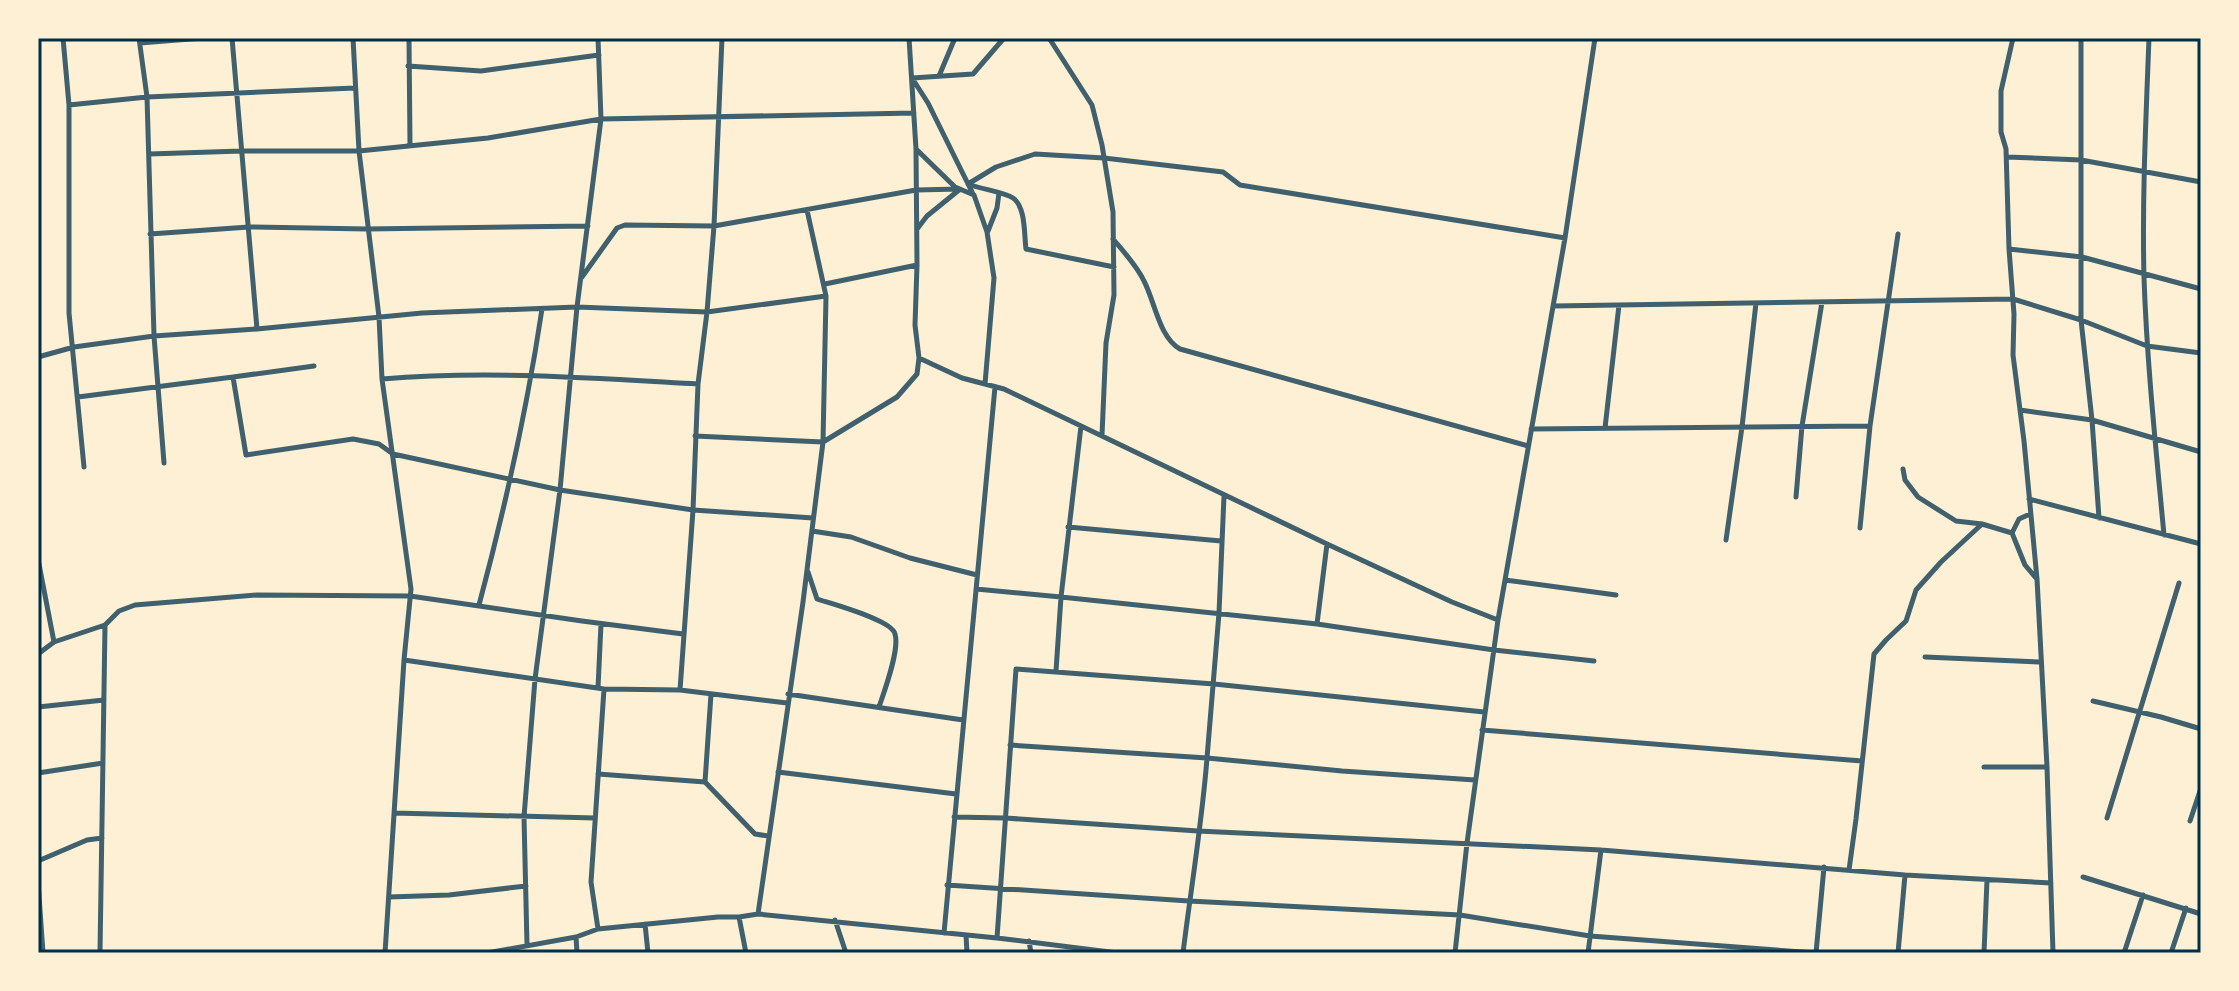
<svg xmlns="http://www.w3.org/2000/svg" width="2239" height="991" viewBox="0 0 2239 991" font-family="'Work Sans',sans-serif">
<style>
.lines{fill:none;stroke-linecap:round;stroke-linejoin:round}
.minor{stroke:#3f606c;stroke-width:5}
.neatline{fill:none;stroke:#003049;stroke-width:3}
</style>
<rect width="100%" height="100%" fill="#fdf0d5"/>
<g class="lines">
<path class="minor" d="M 63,38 L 69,105 L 69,313 L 84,467
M 139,38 L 147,97 L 154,336 L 164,463
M 232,38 L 257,329
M 353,38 L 359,151 L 379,317 L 382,379 L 411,589 L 404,660 L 385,953
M 409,38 L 410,146
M 1049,38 L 1092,105 L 1102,145 L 1113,212 L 1114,295 L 1106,343 L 1102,435
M 2013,38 L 2001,91 L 2001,132 L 2006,149 L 2009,249 L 2014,314 L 2013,355 L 2024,441 L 2037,579 L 2047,767 L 2053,953
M 2081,38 L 2081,320 L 2092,420 L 2099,518
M 2149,38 C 2146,118 2142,198 2144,278 C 2147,364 2156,449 2164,535
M 140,43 L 203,38
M 408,66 L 481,71 L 599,55
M 939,76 L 955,38
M 69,105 L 147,97 L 355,88
M 916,149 L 955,187 L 974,195 L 987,232 L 994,278 L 985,384
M 149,154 L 242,151 L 359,151 L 488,138 L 601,119 L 914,113
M 2007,157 L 2081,160 L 2201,182
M 968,184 L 996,167 L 1035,154 L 1104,158 L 1223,172 L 1240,185 L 1565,238
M 968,184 C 980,189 1004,192 1013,198 C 1026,207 1024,235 1026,249 L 1114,267
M 973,194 L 928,103 L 912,78 L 973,74 L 1004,38
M 917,229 L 927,216 L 959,190
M 988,231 L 997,208 L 999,193
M 150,234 L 249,227 L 367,229 L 588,226
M 1113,239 C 1124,252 1137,266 1144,281 C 1155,302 1159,337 1180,349 L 1528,446
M 2009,249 L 2082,257 L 2201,289
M 582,277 L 617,228 L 625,225 L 714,226 L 916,190 L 960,189
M 825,284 L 917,265
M 1553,306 L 2013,299 L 2081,320 L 2147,346 L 2201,353
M 38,357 L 74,347 L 154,336 L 257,329 L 422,313 L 577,307 L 707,312 L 826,296
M 919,358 L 962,378 L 1004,389 L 1327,544 L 1452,602 L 1498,620
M 233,377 L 314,366
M 382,379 C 487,370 592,378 698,384
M 78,397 L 233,377 L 246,455 L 353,439 L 379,444 L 393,454 L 560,490 L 693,510 L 813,518
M 2020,410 L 2092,420 L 2201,452
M 1605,428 L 1619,305
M 1531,429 L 1870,426
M 695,436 L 823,442 L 897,397 L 917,374 L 919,358 L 915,325 L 917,265 L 916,149 L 909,38
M 1903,469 L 1905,480 L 1918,497 L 1956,521 L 1982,524 L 2012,533 L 2019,519 L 2030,514
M 1224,496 L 1219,613 L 1207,758 L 1342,771 L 1475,780
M 1796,497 L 1802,426 L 1822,302
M 2029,499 L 2201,544
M 1068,527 L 1221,541
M 1860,528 L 1870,426 L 1898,234
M 812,531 L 851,537 L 910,558 L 977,575
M 2012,533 L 2025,565 L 2036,578
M 1726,540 L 1742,427 L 1756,303
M 38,559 L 54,642
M 808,572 L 817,599 C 832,604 892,620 895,634 C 900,650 884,692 879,707
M 1505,580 L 1616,595
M 976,589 L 1061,597 L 1081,426
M 479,605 C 505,508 527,409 542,309
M 1317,624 L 1327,544
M 38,654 L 54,642 L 105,625 L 119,611 L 135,605 L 257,595 L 410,596 L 582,621 L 683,634
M 1925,657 L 2040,662
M 404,660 L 604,689 L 680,690 L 787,703
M 1056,671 L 1061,597 L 1317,624 L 1494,650 L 1594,661
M 598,688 L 601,624
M 680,690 L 693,510 L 698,384 L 707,312 L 714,226 L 722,38
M 788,694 L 963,720
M 2093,701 L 2161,717 L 2201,729
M 38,707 L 104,700
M 1482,730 L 1862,761
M 1010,745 L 1207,758 C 1202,823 1191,888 1183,953
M 1984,767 L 2047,767
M 778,772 L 956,794
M 38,773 L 103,763
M 598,774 L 705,782 L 755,834 L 768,836
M 705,782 L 711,694
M 394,813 L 595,818
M 954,817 L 1005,818 L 1198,831 L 1601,850 L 1905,875 L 2051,883
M 2107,818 L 2179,583
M 2190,821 L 2201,788
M 38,861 L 87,840 L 102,838
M 1849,870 L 1856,819 L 1874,654 L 1886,640 L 1906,621 L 1916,590 L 1941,562 L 1982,524
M 2083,877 L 2201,914
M 38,882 L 43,953
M 947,885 L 1189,901 L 1460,915 L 1590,936 L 1816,953 L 1824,867
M 389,897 L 449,895 L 526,886
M 758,914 L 803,602 L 823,442 L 826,296 L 807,210
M 739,917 L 746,953
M 835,920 L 846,953
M 645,924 L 648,953
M 598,929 L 591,882 L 604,689
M 944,933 L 995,387
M 966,935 L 967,953
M 576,937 L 577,953
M 997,938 L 1016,669 L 1214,684 L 1484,712
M 1029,941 L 1031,953
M 527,945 L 524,817 L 535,679 L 560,490 L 577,307 L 601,119 L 598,38
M 100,953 L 105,625
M 487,953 L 576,937 L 598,929 L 718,917 L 739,917 L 758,914 L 997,938 L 1118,953
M 1455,953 L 1467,843 L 1498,620 L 1565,238 L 1595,38
M 1588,953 L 1601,850
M 1898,953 L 1905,875
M 1984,953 L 1987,880
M 2124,953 L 2143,895
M 2171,953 L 2186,908"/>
</g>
<rect width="2239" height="991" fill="none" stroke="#fdf0d5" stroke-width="80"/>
<rect x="40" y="40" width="2159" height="911" class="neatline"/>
</svg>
